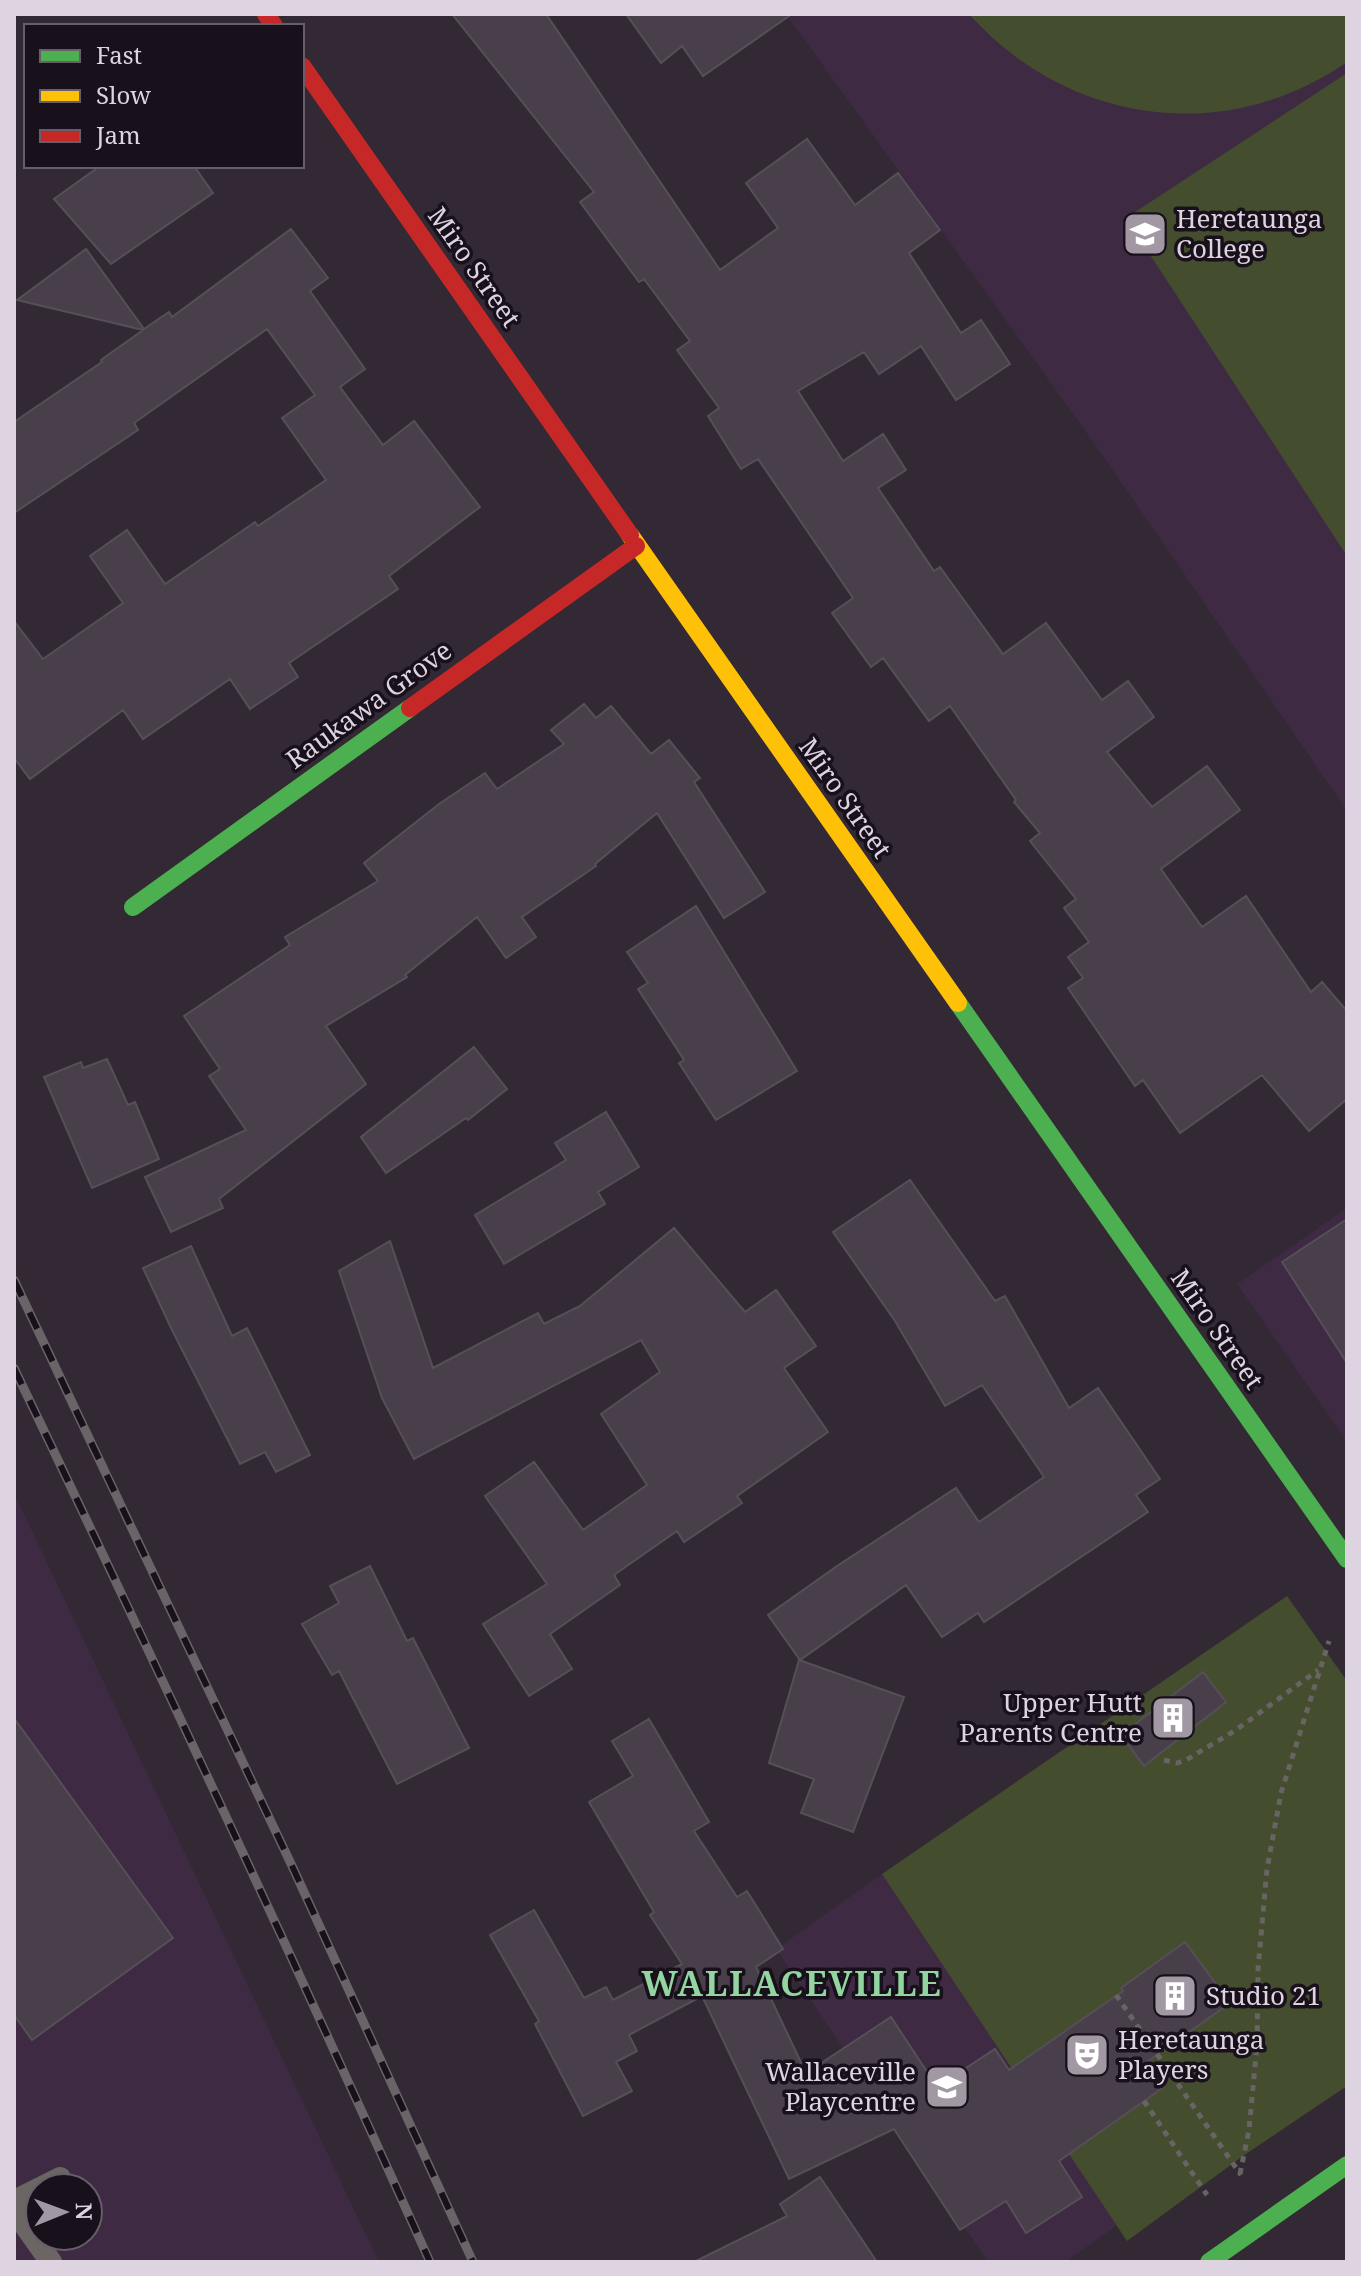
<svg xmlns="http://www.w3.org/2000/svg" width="1361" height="2276" viewBox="0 0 1361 2276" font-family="'Noto Serif',serif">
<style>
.built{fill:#3e2a43;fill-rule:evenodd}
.green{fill:#444d2e}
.building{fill:#483f4a;stroke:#564f58;stroke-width:2}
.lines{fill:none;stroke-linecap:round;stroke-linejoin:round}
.path{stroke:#686464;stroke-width:5;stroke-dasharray:6 6;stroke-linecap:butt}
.lane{stroke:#6b6663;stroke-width:22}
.fast{stroke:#4caf50;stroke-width:18}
.slow{stroke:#ffc107;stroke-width:18}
.jam{stroke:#c62828;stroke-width:18}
.rail-casing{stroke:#6a6468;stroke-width:9}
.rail{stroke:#18101a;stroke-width:6;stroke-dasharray:18;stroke-linecap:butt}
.labels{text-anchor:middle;stroke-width:7;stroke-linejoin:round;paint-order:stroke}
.poi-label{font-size:26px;fill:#ded3e1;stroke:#18101a;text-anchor:start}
.street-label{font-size:26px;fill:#ded3e1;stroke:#18101a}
.district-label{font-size:34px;font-weight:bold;letter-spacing:2px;fill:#92d5a1;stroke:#18101a}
</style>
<rect width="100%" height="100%" fill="#322934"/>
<path class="built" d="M 786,14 L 1347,14 L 1347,811 L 1101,453 Z
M 1347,1208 L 1347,1442 L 1237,1284 Z
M 14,1493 L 379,2262 L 14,2262 ZM 40,2188 L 88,2188 L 88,2236 L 40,2236 Z
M 882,1874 L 1117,2225 L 1066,2262 L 988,2262 L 776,1949 Z"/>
<path class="green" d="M 969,14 L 1347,14 L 1347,62 C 1225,147 1067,124 969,14 Z
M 1347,73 L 1347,556 L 1126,218 Z
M 1287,1596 L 1347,1681 L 1347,2086 L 1243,2156 L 1127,2241 L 882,1874 Z"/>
<path class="building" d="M 452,14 L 546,14 L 720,270 L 778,228 L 746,183 L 807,139 L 855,205 L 898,173 L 940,230 L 909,253 L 961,333 L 981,320 L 1010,364 L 956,400 L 921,346 L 879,374 L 864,352 L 798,391 L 843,461 L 883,434 L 906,470 L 878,488 L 934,571 L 940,567 L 1003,654 L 1046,623 L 1102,700 L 1128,681 L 1154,717 L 1107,752 L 1152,807 L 1207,766 L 1240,810 L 1161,869 L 1202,927 L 1246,896 L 1311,992 L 1322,982 L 1347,1011 L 1347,1099 L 1309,1131 L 1262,1075 L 1180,1133 L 1143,1080 L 1135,1086 L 1068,988 L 1083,978 L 1068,957 L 1089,942 L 1064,908 L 1076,899 L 1030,841 L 1040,833 L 1014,802 L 1016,800 L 950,706 L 929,721 L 883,658 L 871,667 L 832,613 L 853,598 L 758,459 L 741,469 L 708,416 L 719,408 L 677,350 L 690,341 L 644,279 L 639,282 L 580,202 L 594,192 Z
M 626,14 L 792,14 L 703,76 L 682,46 L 661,63 Z
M 100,166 L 194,166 L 213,193 L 111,264 L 54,199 Z
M 291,229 L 328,278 L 310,291 L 365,369 L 340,387 L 383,445 L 414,421 L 480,507 L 389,576 L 398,589 L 289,663 L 298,677 L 250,709 L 230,679 L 143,739 L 123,710 L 30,779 L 14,758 L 14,621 L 43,659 L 123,603 L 90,556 L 127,530 L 165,584 L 255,522 L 258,526 L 326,480 L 282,418 L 315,395 L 267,329 L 134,423 L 138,430 L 14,513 L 14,422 L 102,362 L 101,360 L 143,330 L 17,300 L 86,249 L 144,329 L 169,312 L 172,317 Z
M 584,704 L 596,718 L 611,706 L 651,754 L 669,740 L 700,778 L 694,782 L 765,892 L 724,918 L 657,813 L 595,864 L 596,866 L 522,917 L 536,937 L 506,958 L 477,917 L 405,975 L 407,977 L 326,1026 L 366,1084 L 219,1199 L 223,1208 L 171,1232 L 145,1177 L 246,1130 L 209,1076 L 220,1069 L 184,1016 L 290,945 L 285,937 L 378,881 L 364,863 L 439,804 L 485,773 L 497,789 L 564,744 L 551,730 Z
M 696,906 L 797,1071 L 716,1120 L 679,1063 L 684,1060 L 638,989 L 648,983 L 627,952 Z
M 474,1047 L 507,1089 L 468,1120 L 466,1118 L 386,1173 L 361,1137 Z
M 107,1059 L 128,1105 L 135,1102 L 159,1159 L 92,1188 L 44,1077 L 81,1062 L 83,1068 Z
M 606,1112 L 639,1167 L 598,1192 L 605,1204 L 504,1264 L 475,1215 L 566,1160 L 555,1143 Z
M 910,1180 L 995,1301 L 1005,1296 L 1069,1408 L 1098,1388 L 1160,1479 L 1136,1495 L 1148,1512 L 984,1622 L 978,1613 L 942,1637 L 906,1585 L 800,1660 L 768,1615 L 837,1566 L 956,1488 L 979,1522 L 1044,1477 L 982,1385 L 945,1406 L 895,1321 L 833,1232 Z
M 1347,1219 L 1347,1363 L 1282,1262 Z
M 674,1228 L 745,1312 L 776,1290 L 816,1346 L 784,1368 L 828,1432 L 737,1496 L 742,1503 L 684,1542 L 677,1531 L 614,1575 L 620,1585 L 550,1634 L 572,1669 L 529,1696 L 483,1624 L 547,1584 L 485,1496 L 534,1462 L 583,1530 L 647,1485 L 601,1414 L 660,1372 L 641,1340 L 414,1459 L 382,1398 L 339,1271 L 390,1241 L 433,1368 L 538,1313 L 544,1324 L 580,1306 Z
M 191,1246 L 232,1336 L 247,1328 L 310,1455 L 276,1472 L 265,1452 L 240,1464 L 172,1330 L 143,1268 Z
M 370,1566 L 407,1641 L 413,1638 L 469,1748 L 397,1784 L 339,1671 L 332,1675 L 302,1624 L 339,1603 L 330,1586 Z
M 799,1660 L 904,1697 L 853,1832 L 801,1813 L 814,1779 L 769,1763 Z
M 1203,1672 L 1226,1702 L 1144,1766 L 1121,1735 Z
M 14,1718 L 173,1938 L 32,2040 L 14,2015 Z
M 649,1719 L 709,1822 L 694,1831 L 737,1897 L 747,1891 L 783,1949 L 756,1967 L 806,2073 L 891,2017 L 937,2087 L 995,2049 L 1009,2070 L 1123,1991 L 1121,1988 L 1185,1942 L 1230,2003 L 1147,2062 L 1164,2087 L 1059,2161 L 1082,2197 L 1026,2233 L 1006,2201 L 960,2230 L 894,2129 L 789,2179 L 702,1996 L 629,2035 L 637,2051 L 616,2062 L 632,2091 L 583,2116 L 535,2024 L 539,2021 L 490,1935 L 534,1910 L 584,1998 L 606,1987 L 613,2000 L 682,1964 L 650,1915 L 654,1912 L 589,1802 L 633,1776 L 612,1741 Z
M 820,2177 L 877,2262 L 694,2262 L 787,2216 L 780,2204 Z"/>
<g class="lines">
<path class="path" d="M 1164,1760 L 1177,1763 L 1186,1760 L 1236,1730 L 1318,1670
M 1116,1995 L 1241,2175
M 1144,2101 L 1207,2195
M 1240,2174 L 1249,2130 L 1257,2045 L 1258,1969 L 1267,1869 L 1281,1793 L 1329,1641"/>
<path class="lane" d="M 40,2188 L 60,2178
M 14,2201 L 40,2188
M 14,2210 L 51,2262"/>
<path class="fast" d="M 133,907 L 410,708
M 958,1003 L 1347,1559
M 1209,2262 L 1347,2165"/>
<path class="slow" d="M 630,535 L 958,1003"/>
<path class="jam" d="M 266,14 L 274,26
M 302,66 L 630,535
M 410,708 L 636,546"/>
<g class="rail-casing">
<path id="rail" d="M 14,1280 L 293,1868 L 473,2262
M 14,1368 C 156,1664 295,1962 430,2262"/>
</g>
<use href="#rail" class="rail"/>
</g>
<defs>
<g id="school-square" transform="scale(2.3)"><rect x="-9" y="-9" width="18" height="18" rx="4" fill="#a298a4" stroke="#18101a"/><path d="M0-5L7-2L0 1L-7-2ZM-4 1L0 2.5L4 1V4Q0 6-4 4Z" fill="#fff"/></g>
<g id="building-square" transform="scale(2.3)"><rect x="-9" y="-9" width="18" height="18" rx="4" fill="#a298a4" stroke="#18101a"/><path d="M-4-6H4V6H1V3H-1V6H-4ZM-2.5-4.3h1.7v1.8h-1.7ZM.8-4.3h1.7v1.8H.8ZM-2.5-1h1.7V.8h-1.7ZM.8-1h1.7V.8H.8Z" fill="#fff"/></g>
<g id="theatre-square" transform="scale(2.3)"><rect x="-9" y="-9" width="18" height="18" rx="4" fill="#a298a4" stroke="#18101a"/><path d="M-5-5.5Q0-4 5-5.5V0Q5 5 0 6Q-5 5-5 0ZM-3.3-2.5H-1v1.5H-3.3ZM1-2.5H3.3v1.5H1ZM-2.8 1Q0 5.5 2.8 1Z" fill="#fff"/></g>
</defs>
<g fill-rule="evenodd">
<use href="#school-square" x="1145" y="234"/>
<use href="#building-square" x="1173" y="1718"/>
<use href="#building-square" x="1175" y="1996"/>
<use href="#theatre-square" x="1087" y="2055"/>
<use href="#school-square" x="947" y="2087"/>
</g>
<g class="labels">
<g class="poi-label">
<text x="1176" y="228">Heretaunga<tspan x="1176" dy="30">College</tspan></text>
<text x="1142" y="1712" text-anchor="end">Upper Hutt<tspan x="1142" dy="30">Parents Centre</tspan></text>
<text x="1206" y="2005">Studio 21</text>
<text x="1118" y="2049">Heretaunga<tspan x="1118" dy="30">Players</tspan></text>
<text x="916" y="2081" text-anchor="end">Wallaceville<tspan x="916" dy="30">Playcentre</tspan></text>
</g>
<g class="street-label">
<text transform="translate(474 267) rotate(55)" y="9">Miro Street</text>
<text transform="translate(369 705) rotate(-36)" y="9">Raukawa Grove</text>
<text transform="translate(845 798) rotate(55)" y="9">Miro Street</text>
<text transform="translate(1217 1329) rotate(55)" y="9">Miro Street</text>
</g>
<g class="district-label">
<text x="792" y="1996">WALLACEVILLE</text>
</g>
</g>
<rect width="1361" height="2276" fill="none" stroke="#ded3e1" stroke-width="32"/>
<rect x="24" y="24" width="280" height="144" fill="#18101a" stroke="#675e6a" stroke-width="2"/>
<rect x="40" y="50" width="40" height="12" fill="#4caf50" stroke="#675e6a" stroke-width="2"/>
<text x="96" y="64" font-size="24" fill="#ded3e1">Fast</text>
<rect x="40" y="90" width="40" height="12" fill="#ffc107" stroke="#675e6a" stroke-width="2"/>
<text x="96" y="104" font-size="24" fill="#ded3e1">Slow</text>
<rect x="40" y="130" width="40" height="12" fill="#c62828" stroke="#675e6a" stroke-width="2"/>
<text x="96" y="144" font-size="24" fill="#ded3e1">Jam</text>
<g transform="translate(64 2212) rotate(89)"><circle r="38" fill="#18101a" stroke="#675e6a" stroke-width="2"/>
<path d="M0-6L14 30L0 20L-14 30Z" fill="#a298a4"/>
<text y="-12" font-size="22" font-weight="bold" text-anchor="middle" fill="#ded3e1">N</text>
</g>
</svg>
